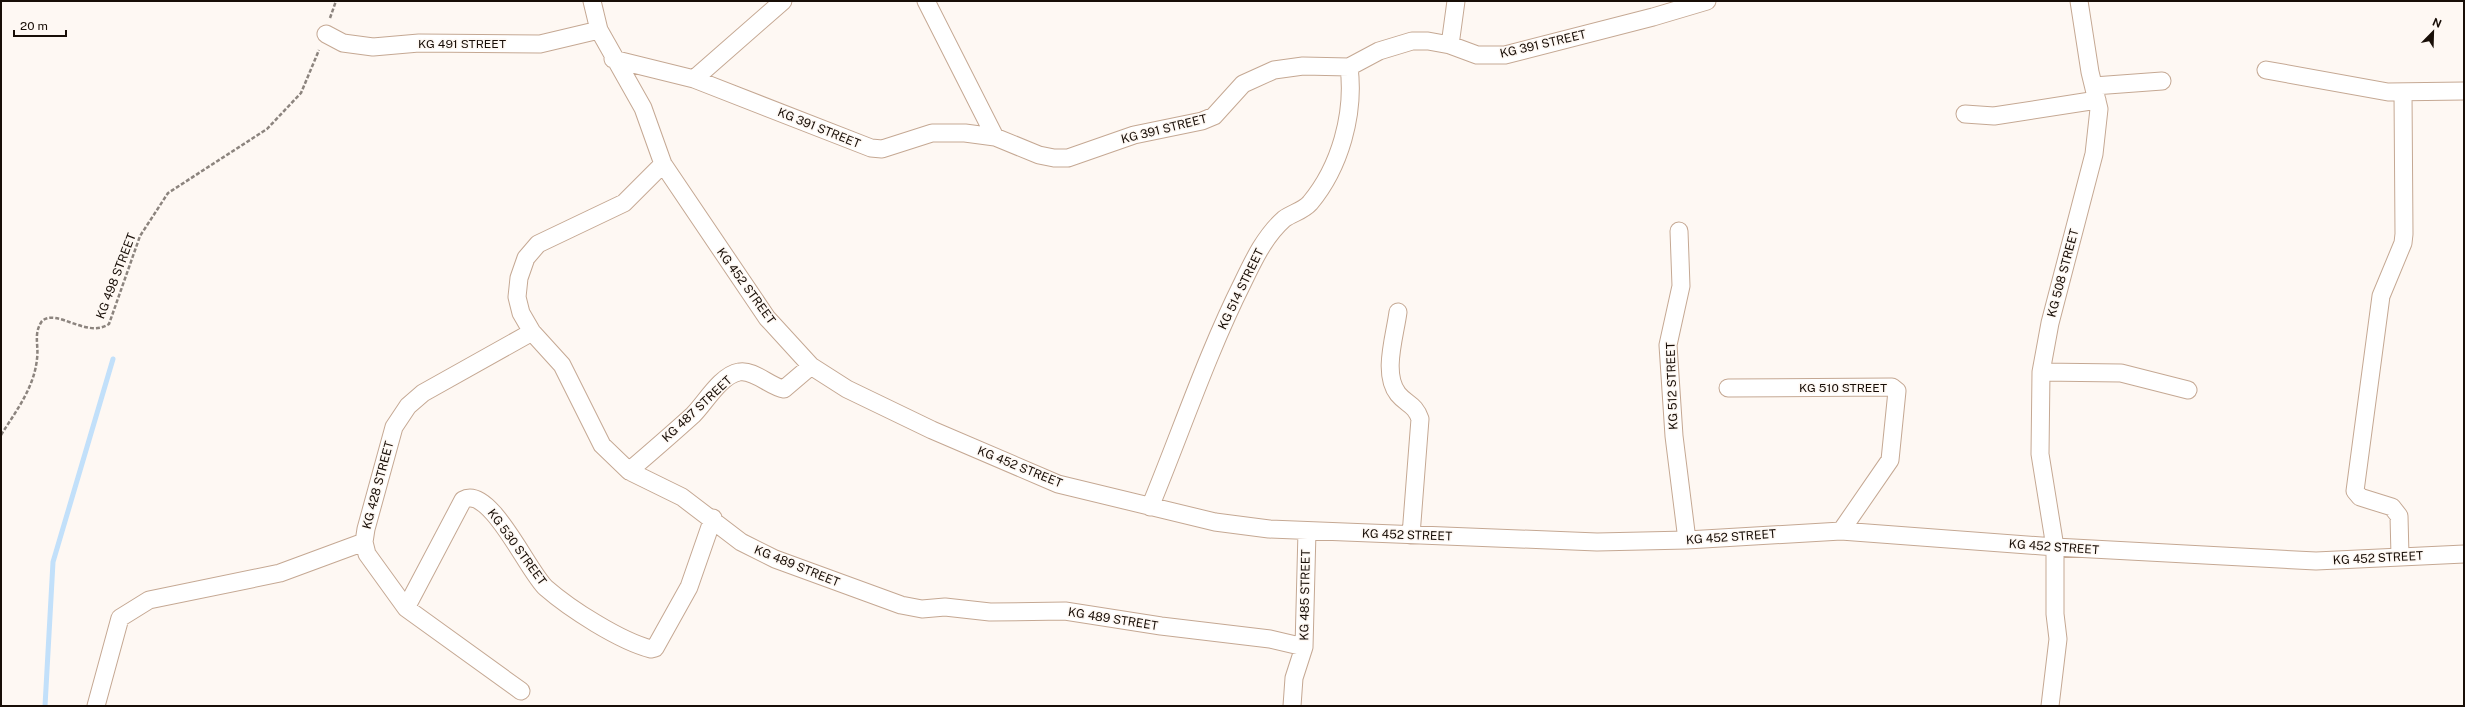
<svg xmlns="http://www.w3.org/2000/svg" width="2465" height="707" viewBox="0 0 2465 707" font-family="'Public Sans',sans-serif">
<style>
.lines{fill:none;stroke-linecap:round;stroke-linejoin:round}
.stream{stroke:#c2e0fa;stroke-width:5}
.minor-casing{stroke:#c5a893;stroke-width:19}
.path{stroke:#8c847e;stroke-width:2.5;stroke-dasharray:4 2;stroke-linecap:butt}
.minor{stroke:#fff;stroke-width:17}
.labels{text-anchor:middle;stroke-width:3;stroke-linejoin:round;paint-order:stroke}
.street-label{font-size:12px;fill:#180e07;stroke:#fef8f3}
</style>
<rect width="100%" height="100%" fill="#fef8f3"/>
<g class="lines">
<path class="stream" d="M 45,706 L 53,562 L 113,359"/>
<g class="minor-casing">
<path id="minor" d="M 592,1 L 599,30 L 643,108 L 663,164 L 767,318 L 811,366 L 847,389 L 932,430 L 1058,484 L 1215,522 L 1269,529 L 1597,542 L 1687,540 L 1841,531 L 2055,547 L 2316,561 L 2464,554
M 926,1 L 995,137
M 326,34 L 343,43 L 373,47 L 419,43 L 540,44 L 599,30
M 1450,45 L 1456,1
M 613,59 L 694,79 L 871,148 L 882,149 L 932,133 L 965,133 L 995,137 L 1039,155 L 1054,158 L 1068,158 L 1134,135 L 1202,121 L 1214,116 L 1243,84 L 1274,70 L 1303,66 L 1349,67 L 1379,51 L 1412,41 L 1428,41 L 1450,45 L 1477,55 L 1505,55 L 1653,17 L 1707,1
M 2266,70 L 2388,92 L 2464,91
M 694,79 L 783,1
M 2094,86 L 2162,81
M 1965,114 L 1994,116 L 2097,100
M 663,164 L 624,203 L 538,244 L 526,258 L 519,278 L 517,297 L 521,313 L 532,332 L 562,365 L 602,445 L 629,471 L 682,497 L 741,542 L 775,559 L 901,605 L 922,609 L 945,607 L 990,612 L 1065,611 L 1161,626 L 1270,639 L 1304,647
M 1679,231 L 1681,286 L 1668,345 L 1674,436 L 1687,540
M 1398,312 C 1395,336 1382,374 1398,394 C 1407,405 1415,404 1420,419 L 1411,535
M 2041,372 L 2121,373 L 2188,390
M 1728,388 L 1892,387 L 1897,391 L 1890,460 L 1841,531
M 629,471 C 650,453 672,434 693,415 C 705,403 721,375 739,372 C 754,369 770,387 784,389 L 811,366
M 1150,507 C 1181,432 1207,354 1243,282 C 1254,259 1265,236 1284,219 C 1292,213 1303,211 1310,203 C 1340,167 1355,114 1349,67
M 2400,556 L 2399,516 L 2392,507 L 2360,497 L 2355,491 L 2381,296 L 2403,243 L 2404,234 L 2403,93
M 406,608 L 463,500 C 490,484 528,572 546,588 C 570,609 620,641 651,649 L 655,648 L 689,587 L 713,518
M 521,691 L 406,608 L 367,554 L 364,542 L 366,529 L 394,427 L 408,406 L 423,393 L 532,332
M 96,706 L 120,618 L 149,600 L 280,573 L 364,542
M 1292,706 L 1294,678 L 1304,647 L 1307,531
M 2050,706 L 2058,639 L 2055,614 L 2055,547 L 2040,454 L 2041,372 L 2050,323 L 2094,154 L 2099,109 L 2090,72 L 2079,1"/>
</g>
<path class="path" d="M 330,18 L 336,1
M 1,435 C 16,411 34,388 37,359 C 39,345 33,334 42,321 C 57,308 87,339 109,324 L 140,236 L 168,193 L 267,129 L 301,93 L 319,50"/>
<use href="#minor" class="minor"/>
</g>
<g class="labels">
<g class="street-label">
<text x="462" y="48">KG 491 STREET</text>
<text transform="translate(1543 44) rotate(-13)" y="4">KG 391 STREET</text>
<text transform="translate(819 128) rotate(22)" y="4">KG 391 STREET</text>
<text transform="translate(1164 129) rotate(-14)" y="4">KG 391 STREET</text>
<text transform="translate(2063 273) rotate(-75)" y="4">KG 508 STREET</text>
<text transform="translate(116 276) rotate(-69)" y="4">KG 498 STREET</text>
<text transform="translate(746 286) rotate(54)" y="4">KG 452 STREET</text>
<text transform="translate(1241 289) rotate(-64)" y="4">KG 514 STREET</text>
<text transform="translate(1672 386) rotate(-92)" y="4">KG 512 STREET</text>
<text x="1843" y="392">KG 510 STREET</text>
<text transform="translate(697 409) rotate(-43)" y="4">KG 487 STREET</text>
<text transform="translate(1020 467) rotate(22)" y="4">KG 452 STREET</text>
<text transform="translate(378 485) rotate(-75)" y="4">KG 428 STREET</text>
<text transform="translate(1407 535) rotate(2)" y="4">KG 452 STREET</text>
<text transform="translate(1731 537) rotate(-4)" y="4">KG 452 STREET</text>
<text transform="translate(517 547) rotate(54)" y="4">KG 530 STREET</text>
<text transform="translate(2054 547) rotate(4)" y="4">KG 452 STREET</text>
<text transform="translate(2378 558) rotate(-3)" y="4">KG 452 STREET</text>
<text transform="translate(797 566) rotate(22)" y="4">KG 489 STREET</text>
<text transform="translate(1305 595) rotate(-89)" y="4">KG 485 STREET</text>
<text transform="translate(1113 619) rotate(9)" y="4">KG 489 STREET</text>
</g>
</g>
<rect width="2465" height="707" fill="none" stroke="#180e07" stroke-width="4"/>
<g transform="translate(2433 32) rotate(23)" stroke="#fef8f3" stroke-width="3" paint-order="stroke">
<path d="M0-3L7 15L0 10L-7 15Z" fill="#180e07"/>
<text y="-6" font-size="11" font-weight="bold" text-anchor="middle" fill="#180e07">N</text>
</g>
<path d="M14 30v6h52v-6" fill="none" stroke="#180e07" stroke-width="2"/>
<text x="20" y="30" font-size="12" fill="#180e07" stroke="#fef8f3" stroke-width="3" paint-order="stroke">20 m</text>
</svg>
